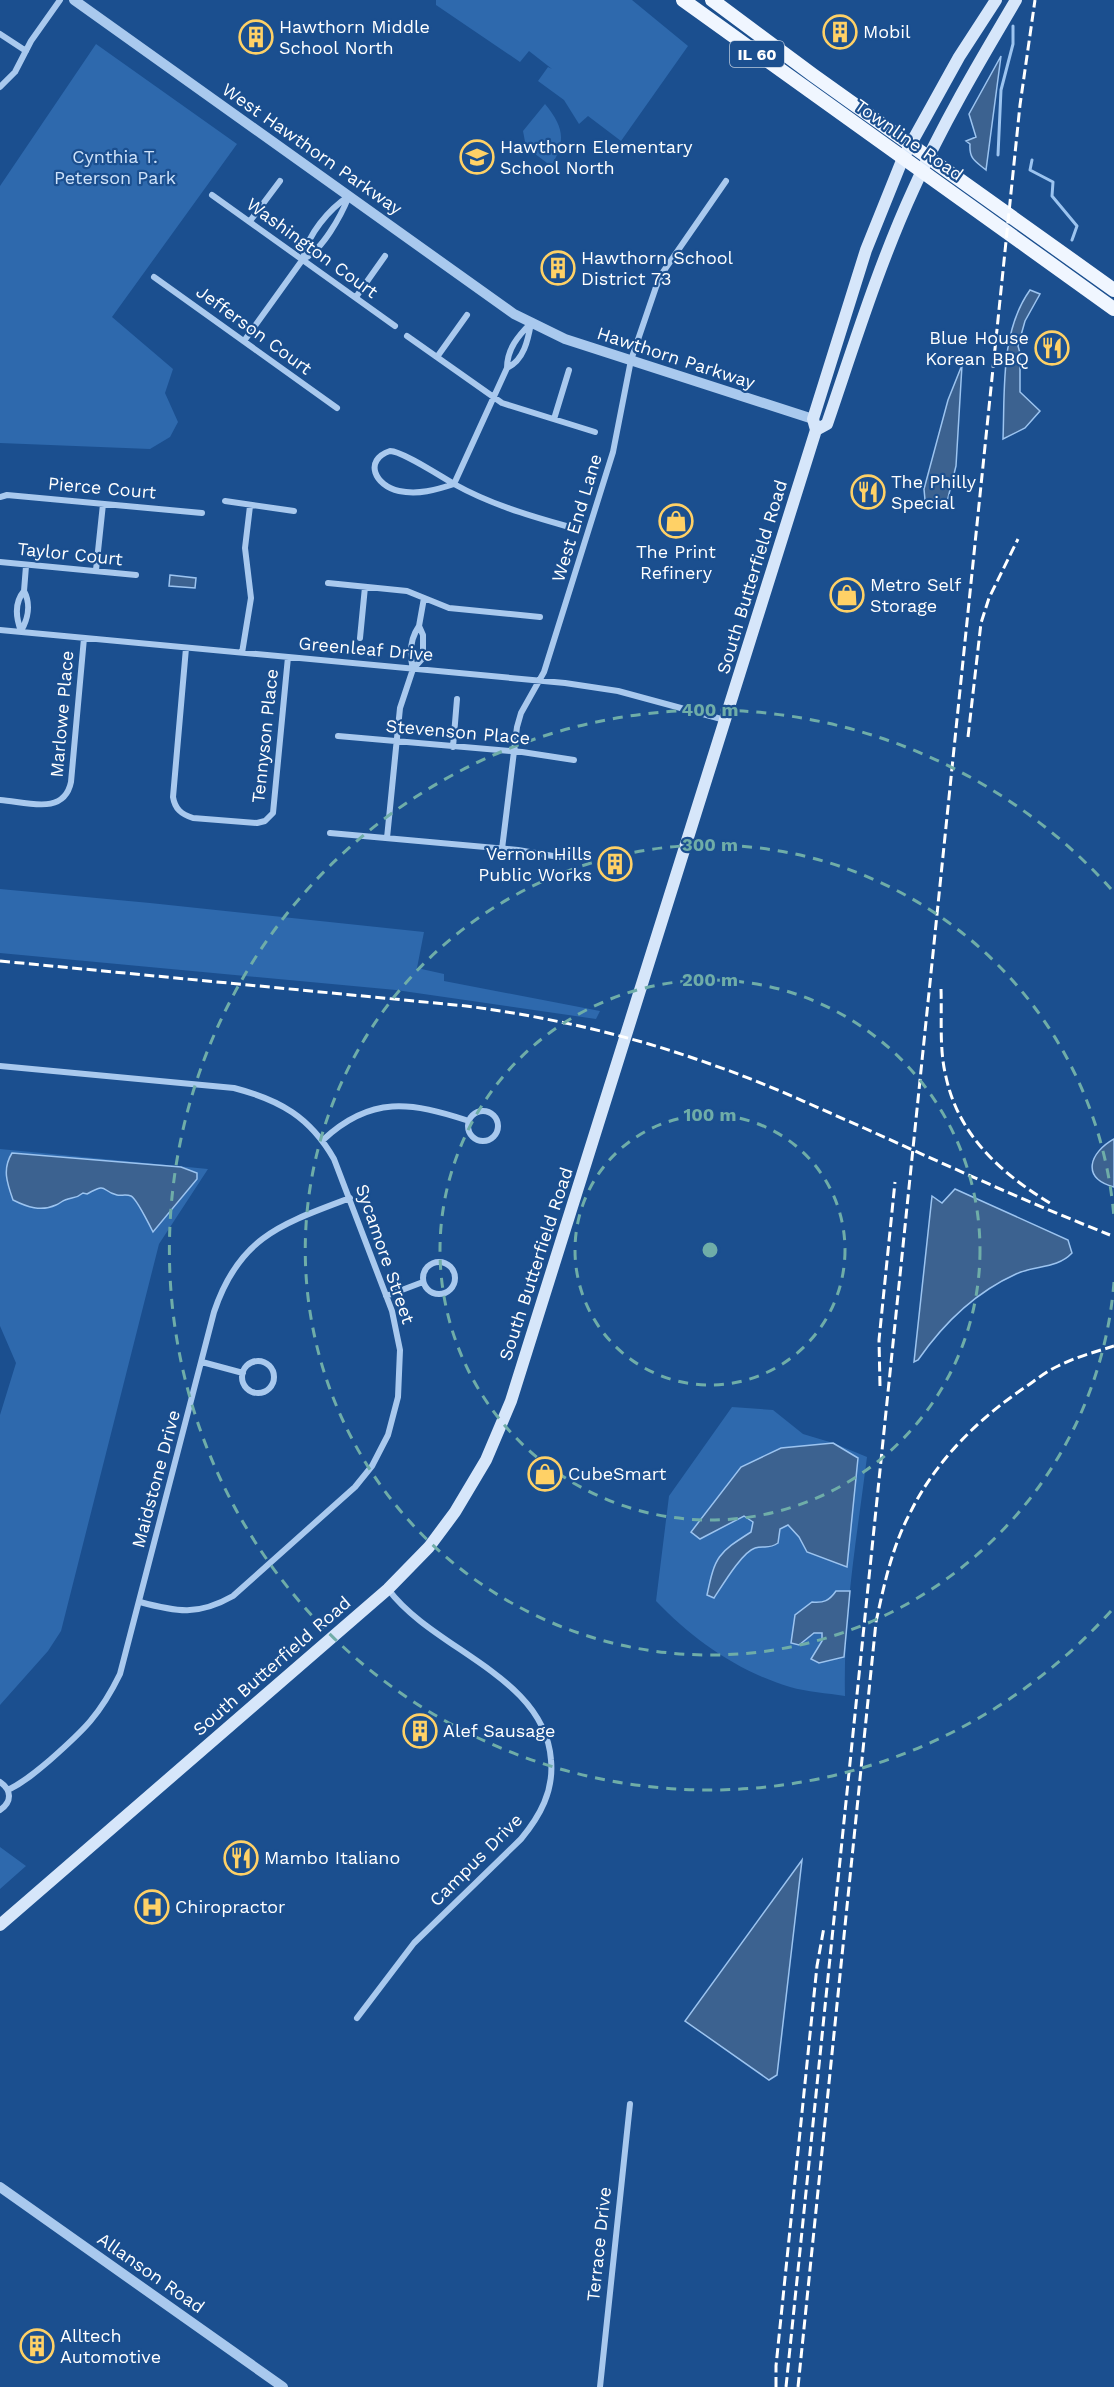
<svg xmlns="http://www.w3.org/2000/svg" width="1114" height="2387" viewBox="0 0 1114 2387" font-family="'Work Sans',sans-serif">
<style>
.green{fill:#2e69ad}
.water{fill:#3c6290;stroke:#9cc4f0;stroke-width:1.5}
.lines{fill:none;stroke-linecap:round;stroke-linejoin:round}
.stream{stroke:#9cc4f0;stroke-width:3}
.minor{stroke:#a9c9ee;stroke-width:6}
.tertiary{stroke:#a9c9ee;stroke-width:10}
.secondary{stroke:#d6e6fa;stroke-width:12}
.primary{stroke:#f0f6ff;stroke-width:14}
.rail{stroke:#fff;stroke-width:3;stroke-dasharray:10 4.5;stroke-linecap:butt}
.ring{fill:none;stroke:#6fada8;stroke-width:3;stroke-dasharray:10 8}
.labels{text-anchor:middle;stroke-width:4.5;stroke-linejoin:round;paint-order:stroke}
.shield{fill:#1b4f8f;stroke:#bbcadd;stroke-width:1.5}
.shield-label{font-size:16px;font-weight:bold;fill:#fff}
.poi-label{font-size:18px;fill:#fff;stroke:#1b4f8f;text-anchor:start}
.street-label{font-size:18px;fill:#fff;stroke:#1b4f8f}
.park-label{font-size:18px;fill:#cfe3fa;stroke:#1b4f8f}
.centre{fill:#6fada8;stroke:#1b4f8f;stroke-width:3}
.ring-label{font-size:18px;text-anchor:middle;font-weight:bold;fill:#6fada8;stroke:#1b4f8f;stroke-width:4.5;stroke-linejoin:round;paint-order:stroke}
</style>
<rect width="100%" height="100%" fill="#1b4f8f"/>
<path class="green" d="M 436,0 L 632,0 L 688,46 L 621,141 L 588,116 L 579,124 L 564,100 L 538,81 L 548,67 L 552,69 L 529,51 L 520,62 L 436,5 Z
M 96,44 L 237,144 L 112,317 L 173,369 L 165,393 L 178,422 L 170,437 L 150,449 L 0,443 L 0,186 Z
M 545,104 C 563,126 567,140 551,166 L 526,147 L 523,131 Z
M 0,889 L 150,903 L 424,932 L 417,968 L 444,974 L 444,981 L 600,1011 L 596,1019 L 396,990 L 0,953 Z
M 0,1149 L 208,1169 L 159,1244 L 61,1631 L 48,1651 L 0,1705 L 0,1415 L 16,1363 L 0,1326 Z
M 732,1407 L 773,1410 L 803,1434 L 833,1443 L 867,1457 C 857,1536 843,1616 845,1696 C 827,1693 807,1692 790,1687 C 739,1672 692,1639 656,1601 L 669,1496 Z
M 0,1847 L 26,1866 L 0,1889 Z"/>
<path class="water" d="M 1001,56 L 986,170 C 975,161 969,159 970,144 L 966,141 L 976,137 L 969,114 Z
M 1030,290 L 1040,294 L 1025,321 L 1018,346 L 1020,353 L 1020,392 L 1040,411 L 1025,428 L 1003,439 C 1005,390 1000,332 1030,290 Z
M 962,365 L 956,466 L 946,506 L 930,507 L 925,500 L 924,489 L 948,400 Z
M 170,575 L 196,578 L 195,588 L 169,586 Z
M 1114,1139 L 1114,1187 C 1081,1178 1089,1153 1114,1139 Z
M 12,1153 L 181,1167 L 197,1173 L 197,1179 L 153,1232 C 149,1224 136,1198 131,1196 C 126,1194 121,1196 117,1195 C 100,1191 109,1182 87,1194 L 83,1193 C 76,1199 72,1197 65,1200 C 62,1201 59,1204 56,1205 C 41,1212 27,1207 13,1200 C 7,1183 2,1169 12,1153 Z
M 955,1189 L 1068,1240 L 1072,1253 C 1057,1269 1035,1265 1016,1274 C 976,1292 943,1324 918,1360 L 914,1362 L 932,1196 L 942,1203 Z
M 833,1443 L 858,1458 L 847,1567 L 807,1552 L 799,1537 L 788,1525 L 780,1529 L 778,1543 C 768,1550 764,1545 755,1548 C 742,1552 722,1586 714,1598 L 707,1595 C 715,1556 718,1553 751,1532 L 753,1522 L 744,1516 L 700,1539 L 691,1532 L 741,1467 L 781,1448 Z
M 836,1591 L 850,1591 L 844,1657 L 819,1663 L 811,1659 L 822,1641 L 822,1633 L 814,1633 L 799,1645 L 791,1643 L 795,1615 L 812,1602 C 824,1603 829,1601 836,1591 Z
M 802,1860 L 777,2075 L 769,2080 L 685,2021 Z"/>
<g class="lines">
<path class="stream" d="M 998,155 L 1001,90 L 1013,44 L 1013,26
M 1032,160 L 1030,170 L 1053,182 L 1052,196 L 1077,226 L 1072,240"/>
<path class="minor" d="M 0,34 L 26,51
M 0,87 L 15,72 L 31,41 L 60,0
M 212,195 L 395,326
M 250,221 L 280,181
M 303,259 C 322,251 341,216 349,196
M 154,277 L 337,408
M 356,297 L 385,256
M 407,336 L 502,403 L 595,432
M 244,341 L 303,259 C 307,235 329,209 349,196
M 437,357 L 467,315
M 507,368 C 524,360 528,340 531,323 C 518,336 507,349 507,368 L 454,484 C 490,504 527,515 566,526
M 554,419 L 569,370
M 390,451 C 402,451 440,476 454,484 C 436,490 418,495 399,491 C 375,486 363,460 390,451 Z
M 0,497 L 7,495 L 202,513
M 225,501 L 294,511
M 0,562 L 136,575
M 96,570 L 103,504
M 328,583 L 407,591 L 449,608 L 540,617
M 24,591 C 31,604 28,619 21,631 C 16,618 14,603 24,591 Z
M 24,591 L 26,566
M 0,630 L 565,683 L 618,691 L 725,720
M 360,638 L 365,587
M 186,648 L 173,797 C 175,809 181,814 193,818 L 257,823 L 265,821 L 273,813 L 288,657
M 242,653 L 251,598 L 245,548 L 250,506
M 413,669 C 409,653 410,639 419,626
M 338,736 L 522,752 L 574,760
M 453,747 L 457,699
M 0,800 C 27,802 64,816 71,782 L 84,638
M 330,833 L 518,850 L 559,857
M 387,838 L 400,708 L 413,669 L 423,658 L 423,635 L 419,626 L 424,598
M 502,849 L 517,727 L 521,713 L 544,672 L 613,452 L 631,360 L 656,287 L 663,272 L 726,181
M 0,1066 L 234,1088 C 280,1100 310,1117 334,1159 L 392,1311 L 400,1350 L 398,1397 L 388,1435 L 372,1466 L 355,1487 L 233,1596 C 198,1616 177,1612 140,1602
M468 1126a15 15 0 1 1 30 0a15 15 0 1 1-30 0Z
M 323,1140 C 371,1095 411,1102 469,1121
M423 1278a16 16 0 1 1 32 0a16 16 0 1 1-32 0Z
M 386,1296 L 423,1282
M242 1377a16 16 0 1 1 32 0a16 16 0 1 1-32 0Z
M 202,1362 L 243,1373
M 0,1782 C 12,1790 12,1802 0,1810
M 8,1790 C 24,1782 36,1772 50,1760 C 84,1730 100,1715 120,1674 L 214,1312 C 239,1237 281,1224 350,1198
M 357,2018 L 414,1943 L 521,1839 C 540,1816 554,1791 551,1760 C 545,1676 433,1650 388,1589
M 600,2387 L 630,2104"/>
<path class="tertiary" d="M 74,0 L 514,314 L 565,339 L 813,419
M 0,2187 L 283,2387"/>
<path class="secondary" d="M 816,430 L 827,424 C 854,345 879,264 914,188 C 943,123 980,61 1016,0
M 0,1925 L 388,1589 L 429,1547 L 455,1512 L 486,1460 L 511,1401 L 816,430 L 813,419 L 866,250 L 903,158 L 959,57 L 996,0"/>
<path class="primary" d="M 683,0 L 1114,309
M 712,0 L 813,75 L 1114,290"/>
<path class="rail" d="M 968,737 L 981,623 L 989,598 L 1018,539
M 0,961 L 466,1006 C 550,1017 633,1036 713,1065 C 765,1083 814,1106 864,1128 C 946,1165 1027,1202 1110,1235
M 941,989 C 942,1018 939,1049 946,1077 C 959,1137 1003,1175 1053,1205
M 880,1386 L 879,1340 L 895,1182
M 776,2387 L 776,2366 L 817,1966 L 824,1927
M 786,2387 L 1020,105 L 1035,0
M 798,2387 L 876,1622 C 884,1585 892,1547 910,1513 C 936,1460 979,1418 1027,1386 C 1037,1379 1047,1371 1058,1366 C 1076,1357 1095,1352 1114,1346"/>
</g>
<g class="ring">
<circle cx="710" cy="1250" r="135"/>
<circle cx="710" cy="1250" r="270"/>
<path d="M1114 1282A405 405 0 1 1 1114 1218"/>
<path d="M1111 1611A540 540 0 1 1 1111 889"/>
</g>
<defs>
<g id="building-ring" transform="scale(1.725)"><circle r="9.5" fill="#1b4f8f" stroke="#ffd166" stroke-width="1.5"/><path d="M-4-6H4V6H1V3H-1V6H-4ZM-2.5-4.3h1.7v1.8h-1.7ZM.8-4.3h1.7v1.8H.8ZM-2.5-1h1.7V.8h-1.7ZM.8-1h1.7V.8H.8Z" fill="#ffd166"/></g>
<g id="school-ring" transform="scale(1.725)"><circle r="9.5" fill="#1b4f8f" stroke="#ffd166" stroke-width="1.5"/><path d="M0-5L7-2L0 1L-7-2ZM-4 1L0 2.5L4 1V4Q0 6-4 4Z" fill="#ffd166"/></g>
<g id="restaurant-ring" transform="scale(1.725)"><circle r="9.5" fill="#1b4f8f" stroke="#ffd166" stroke-width="1.5"/><path d="M-5-6h1v4h1v-4h1v4h1v-4h1v5L-1.5 .5V6h-2V.5L-5-1ZM5-6V6H3V1.5H1.5Q1.5-4 5-6Z" fill="#ffd166"/></g>
<g id="shop-ring" transform="scale(1.725)"><circle r="9.5" fill="#1b4f8f" stroke="#ffd166" stroke-width="1.5"/><path d="M-5-2.5h2.3a2.7 3.5 0 0 1 5.4 0H5L5.5 6h-11ZM-1.5-2.5h3a1.5 2.3 0 0 0-3 0Z" fill="#ffd166"/></g>
<g id="hospital-ring" transform="scale(1.725)"><circle r="9.5" fill="#1b4f8f" stroke="#ffd166" stroke-width="1.5"/><path d="M-5-5h3v3.5h4V-5h3V5h-3V1.5h-4V5h-3Z" fill="#ffd166"/></g>
</defs>
<g fill-rule="evenodd">
<use href="#building-ring" x="840" y="32"/>
<use href="#building-ring" x="256" y="37"/>
<use href="#school-ring" x="477" y="157"/>
<use href="#building-ring" x="558" y="268"/>
<use href="#restaurant-ring" x="1052" y="348"/>
<use href="#restaurant-ring" x="868" y="492"/>
<use href="#shop-ring" x="676" y="521"/>
<use href="#shop-ring" x="847" y="595"/>
<use href="#building-ring" x="615" y="864"/>
<use href="#shop-ring" x="545" y="1474"/>
<use href="#building-ring" x="420" y="1731"/>
<use href="#restaurant-ring" x="241" y="1858"/>
<use href="#hospital-ring" x="152" y="1907"/>
<use href="#building-ring" x="37" y="2346"/>
</g>
<g class="labels">
<rect class="shield" x="730" y="41" width="54" height="26" rx="4.5"/>
<g class="shield-label">
<text x="757" y="60">IL 60</text>
</g>
<g class="poi-label">
<text x="279" y="33">Hawthorn Middle<tspan x="279" dy="21">School North</tspan></text>
<text x="863" y="38">Mobil</text>
<text x="500" y="153">Hawthorn Elementary<tspan x="500" dy="21">School North</tspan></text>
<text x="581" y="264">Hawthorn School<tspan x="581" dy="21">District 73</tspan></text>
<text x="1029" y="344" text-anchor="end">Blue House<tspan x="1029" dy="21">Korean BBQ</tspan></text>
<text x="891" y="488">The Philly<tspan x="891" dy="21">Special</tspan></text>
<text x="676" y="558" text-anchor="middle">The Print<tspan x="676" dy="21">Refinery</tspan></text>
<text x="870" y="591">Metro Self<tspan x="870" dy="21">Storage</tspan></text>
<text x="592" y="860" text-anchor="end">Vernon Hills<tspan x="592" dy="21">Public Works</tspan></text>
<text x="568" y="1480">CubeSmart</text>
<text x="443" y="1737">Alef Sausage</text>
<text x="264" y="1864">Mambo Italiano</text>
<text x="175" y="1913">Chiropractor</text>
<text x="60" y="2342">Alltech<tspan x="60" dy="21">Automotive</tspan></text>
</g>
<g class="street-label">
<text transform="translate(909 140) rotate(35)" y="6">Townline Road</text>
<text transform="translate(312 149) rotate(35)" y="6">West Hawthorn Parkway</text>
<text transform="translate(312 248) rotate(36)" y="6">Washington Court</text>
<text transform="translate(254 330) rotate(36)" y="6">Jefferson Court</text>
<text transform="translate(676 358) rotate(18)" y="6">Hawthorn Parkway</text>
<text transform="translate(102 488) rotate(5)" y="6">Pierce Court</text>
<text transform="translate(577 518) rotate(-73)" y="6">West End Lane</text>
<text transform="translate(70 554) rotate(6)" y="6">Taylor Court</text>
<text transform="translate(752 577) rotate(-73)" y="6">South Butterfield Road</text>
<text transform="translate(366 649) rotate(5)" y="6">Greenleaf Drive</text>
<text transform="translate(62 714) rotate(-85)" y="6">Marlowe Place</text>
<text transform="translate(458 732) rotate(5)" y="6">Stevenson Place</text>
<text transform="translate(265 736) rotate(-84)" y="6">Tennyson Place</text>
<text transform="translate(385 1254) rotate(71)" y="6">Sycamore Street</text>
<text transform="translate(536 1264) rotate(-72)" y="6">South Butterfield Road</text>
<text transform="translate(156 1479) rotate(-75)" y="6">Maidstone Drive</text>
<text transform="translate(272 1666) rotate(-41)" y="6">South Butterfield Road</text>
<text transform="translate(476 1860) rotate(-45)" y="6">Campus Drive</text>
<text transform="translate(599 2244) rotate(-84)" y="6">Terrace Drive</text>
<text transform="translate(151 2273) rotate(35)" y="6">Allanson Road</text>
</g>
<g class="park-label">
<text x="115" y="163">Cynthia T.<tspan x="115" dy="21">Peterson Park</tspan></text>
</g>
</g>
<circle cx="710" cy="1250" r="9" class="centre"/>
<g class="ring-label">
<text x="710" y="716">400 m</text>
<text x="710" y="851">300 m</text>
<text x="710" y="986">200 m</text>
<text x="710" y="1121">100 m</text>
</g>
</svg>
